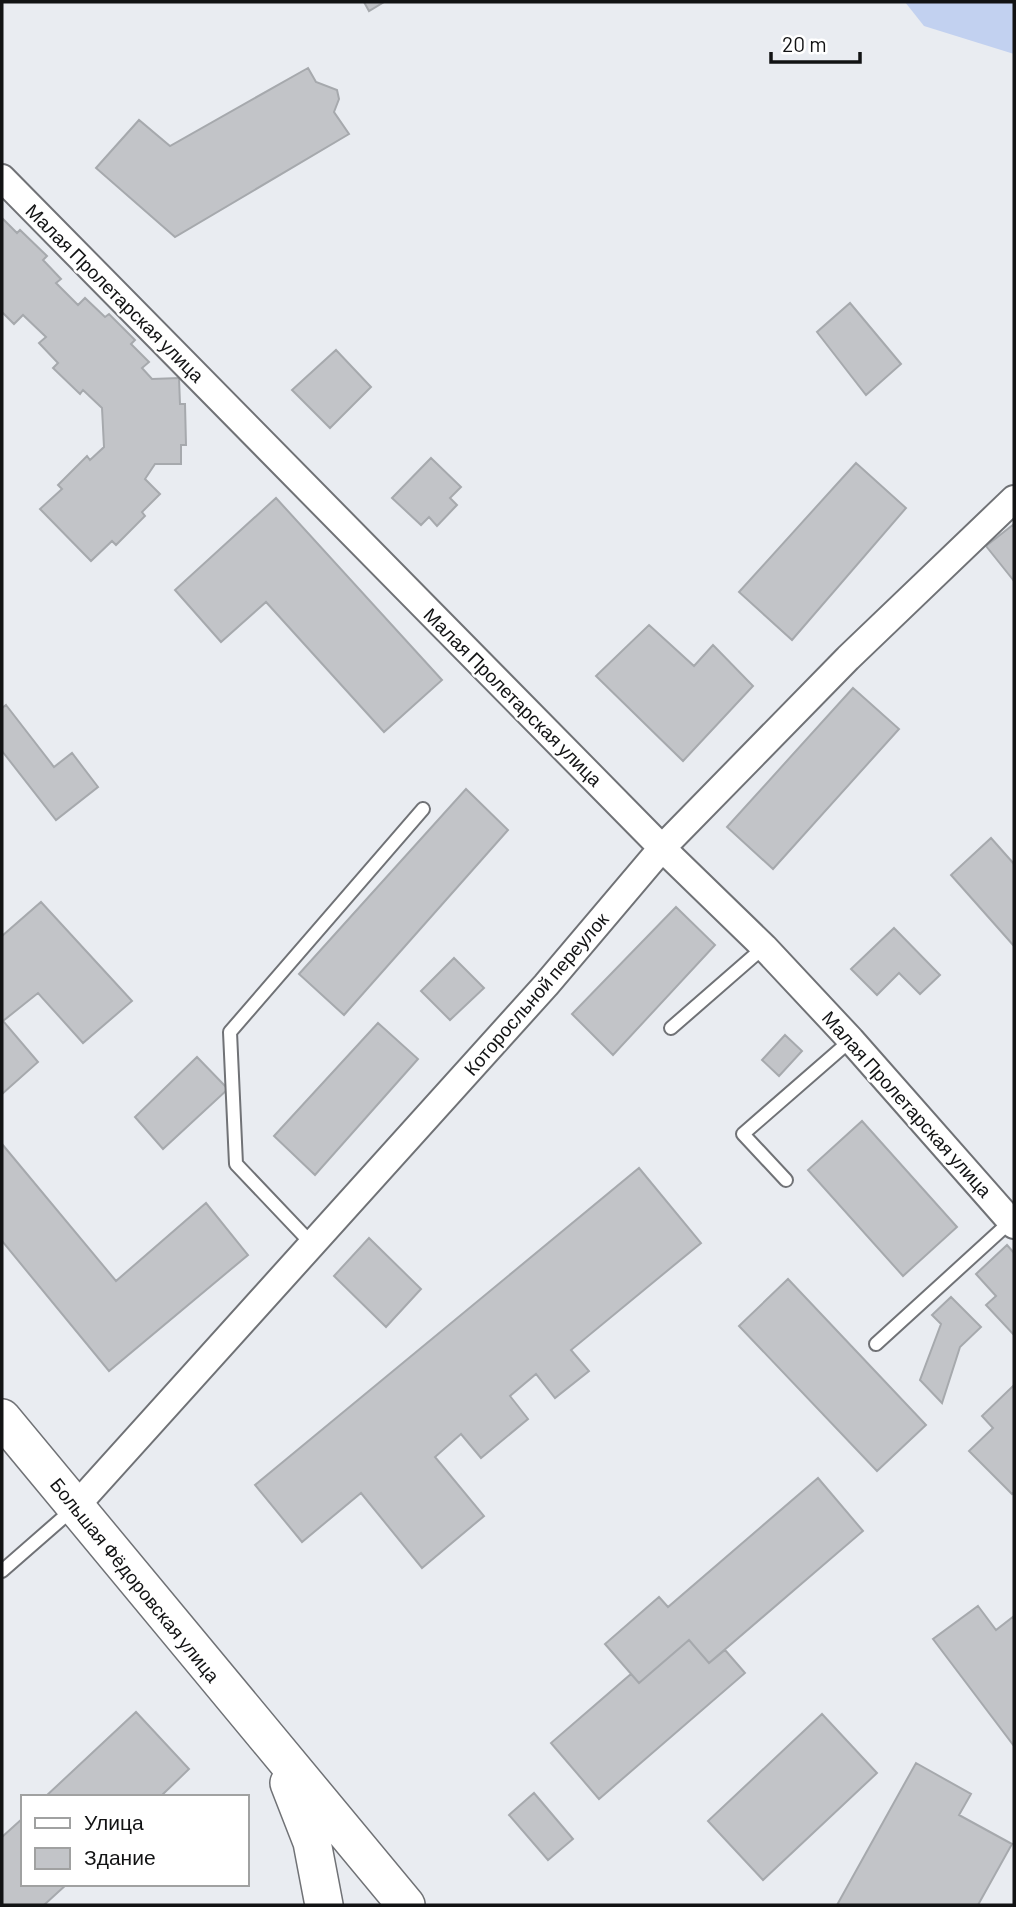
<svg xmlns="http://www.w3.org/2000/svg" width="1016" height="1907" viewBox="0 0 1016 1907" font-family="Barlow,sans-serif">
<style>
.water{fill:#c2d1f0}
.building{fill:#c2c4c8;stroke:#a6a9ad;stroke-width:2}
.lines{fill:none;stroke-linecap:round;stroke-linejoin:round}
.service-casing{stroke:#707276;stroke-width:16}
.minor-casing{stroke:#707276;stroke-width:30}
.secondary-casing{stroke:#707276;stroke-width:40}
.service{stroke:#fff;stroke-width:12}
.minor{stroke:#fff;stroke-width:26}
.secondary{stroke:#fff;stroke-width:37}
.labels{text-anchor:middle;stroke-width:5;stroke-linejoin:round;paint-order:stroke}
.street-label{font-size:19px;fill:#121314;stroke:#fff}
</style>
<rect width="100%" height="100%" fill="#e9ecf1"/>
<path class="water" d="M 905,2 L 1014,2 L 1014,54 L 924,26 Z"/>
<path class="building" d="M 364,2 L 384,2 L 369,11 Z
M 308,68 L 316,82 L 337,90 L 339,99 L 334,112 L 349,134 L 175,237 L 96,168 L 139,120 L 170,146 Z
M 2,218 L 17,233 L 20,230 L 47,256 L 43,260 L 61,279 L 56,283 L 78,305 L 85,298 L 105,317 L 109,314 L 135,340 L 131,344 L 149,362 L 142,368 L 152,379 L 179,378 L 180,404 L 185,404 L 186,445 L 181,445 L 181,464 L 155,464 L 145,479 L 160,494 L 142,512 L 145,516 L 116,545 L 112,541 L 91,561 L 40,509 L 62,489 L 58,485 L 87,456 L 90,460 L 104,447 L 102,408 L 83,390 L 80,394 L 53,368 L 58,363 L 39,343 L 46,337 L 23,315 L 14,324 L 2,312 Z
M 850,303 L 901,364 L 866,395 L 817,332 Z
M 336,350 L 371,387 L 330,428 L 292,390 Z
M 431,458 L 461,487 L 450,498 L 457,505 L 437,526 L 429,517 L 421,525 L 392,498 Z
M 856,463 L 906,508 L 792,640 L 739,592 Z
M 276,498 L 442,680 L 384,732 L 266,602 L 221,642 L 175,590 Z
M 1014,524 L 1014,581 L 986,546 Z
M 649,625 L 694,666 L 713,645 L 753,686 L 683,761 L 596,676 Z
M 853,688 L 899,729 L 773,869 L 727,827 Z
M 6,705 L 54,767 L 72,753 L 98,787 L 56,820 L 2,751 L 2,708 Z
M 466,789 L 508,830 L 344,1015 L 299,974 Z
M 991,838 L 1014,864 L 1014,946 L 951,875 Z
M 41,902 L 132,1001 L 83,1043 L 38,993 L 3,1021 L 38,1062 L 2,1094 L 2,936 Z
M 676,907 L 715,945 L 613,1055 L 572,1014 Z
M 894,928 L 940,975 L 920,994 L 899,973 L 877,995 L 851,969 Z
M 454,958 L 484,988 L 450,1020 L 421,991 Z
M 378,1023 L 418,1059 L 315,1175 L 274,1136 Z
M 785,1035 L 802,1051 L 779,1076 L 762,1060 Z
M 197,1057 L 228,1089 L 163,1149 L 135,1117 Z
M 862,1121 L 957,1227 L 903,1276 L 808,1170 Z
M 2,1144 L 116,1281 L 206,1203 L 248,1255 L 109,1371 L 2,1241 Z
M 639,1168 L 701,1243 L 571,1350 L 589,1371 L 555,1398 L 536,1374 L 510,1396 L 528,1419 L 481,1458 L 461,1434 L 435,1457 L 484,1516 L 422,1568 L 361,1493 L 302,1542 L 255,1485 Z
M 369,1238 L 421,1289 L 386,1327 L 334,1276 Z
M 1007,1245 L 1014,1253 L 1014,1335 L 986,1305 L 996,1296 L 976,1274 Z
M 788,1279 L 926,1425 L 877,1471 L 739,1326 Z
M 951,1297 L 981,1327 L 960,1347 L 942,1403 L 920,1380 L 941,1324 L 932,1315 Z
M 1014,1385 L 1014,1492 L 1012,1494 L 969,1451 L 993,1428 L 982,1416 Z
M 818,1478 L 863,1531 L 709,1663 L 689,1640 L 639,1683 L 605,1644 L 659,1597 L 668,1607 Z
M 978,1606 L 996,1630 L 1014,1616 L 1014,1746 L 933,1639 Z
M 689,1640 L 709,1663 L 725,1650 L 745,1673 L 599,1799 L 551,1743 L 631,1674 L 639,1683 Z
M 136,1712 L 189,1769 L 160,1797 L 45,1797 Z
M 822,1714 L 877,1773 L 763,1880 L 708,1821 Z
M 916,1763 L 971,1794 L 959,1815 L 1012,1844 L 978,1905 L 837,1905 Z
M 534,1793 L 573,1839 L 548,1860 L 509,1815 Z
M 23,1818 L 23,1884 L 67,1884 L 44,1905 L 2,1905 L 2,1837 Z"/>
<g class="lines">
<g class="service-casing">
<path id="service" d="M 671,1028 L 764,947
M 786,1180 L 743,1134 L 851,1040
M 312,1244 L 236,1164 L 230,1032 L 423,809
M 876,1344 L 1011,1221
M 2,1571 L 73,1509"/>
</g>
<g class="minor-casing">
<path id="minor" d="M 2,178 L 662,848 L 764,947 L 851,1040 L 1014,1225
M 75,1507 L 546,985 L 662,848 L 848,658 L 1014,499"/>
</g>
<g class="secondary-casing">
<path id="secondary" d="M 2,1418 L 406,1905
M 289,1783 L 312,1842 L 324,1905"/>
</g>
<use href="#service" class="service"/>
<use href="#minor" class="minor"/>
<use href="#secondary" class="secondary"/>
</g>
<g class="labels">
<g class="street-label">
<text transform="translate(115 293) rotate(45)" y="7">Малая Пролетарская улица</text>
<text transform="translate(513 697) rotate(45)" y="7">Малая Пролетарская улица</text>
<text transform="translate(536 994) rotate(-49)" y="7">Которосльной переулок</text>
<text transform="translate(907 1104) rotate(48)" y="7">Малая Пролетарская улица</text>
<text transform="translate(135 1580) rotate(51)" y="7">Большая Фёдоровская улица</text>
</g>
</g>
<rect width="1016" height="1907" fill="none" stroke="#121314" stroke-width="7"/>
<rect x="21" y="1795" width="228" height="91" fill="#ffffff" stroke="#a0a1a1" stroke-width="2"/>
<rect x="35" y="1818" width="35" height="10" fill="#ffffff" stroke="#a0a1a1" stroke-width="2"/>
<text x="84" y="1830" font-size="21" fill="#121314">Улица</text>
<rect x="35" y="1848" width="35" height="21" fill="#c2c4c8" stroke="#a0a1a1" stroke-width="2"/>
<text x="84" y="1865" font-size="21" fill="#121314">Здание</text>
<path d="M771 52v10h89v-10" fill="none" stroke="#121314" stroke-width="3.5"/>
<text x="782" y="52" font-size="21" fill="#121314" stroke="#ffffff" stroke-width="5" paint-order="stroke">20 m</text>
</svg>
